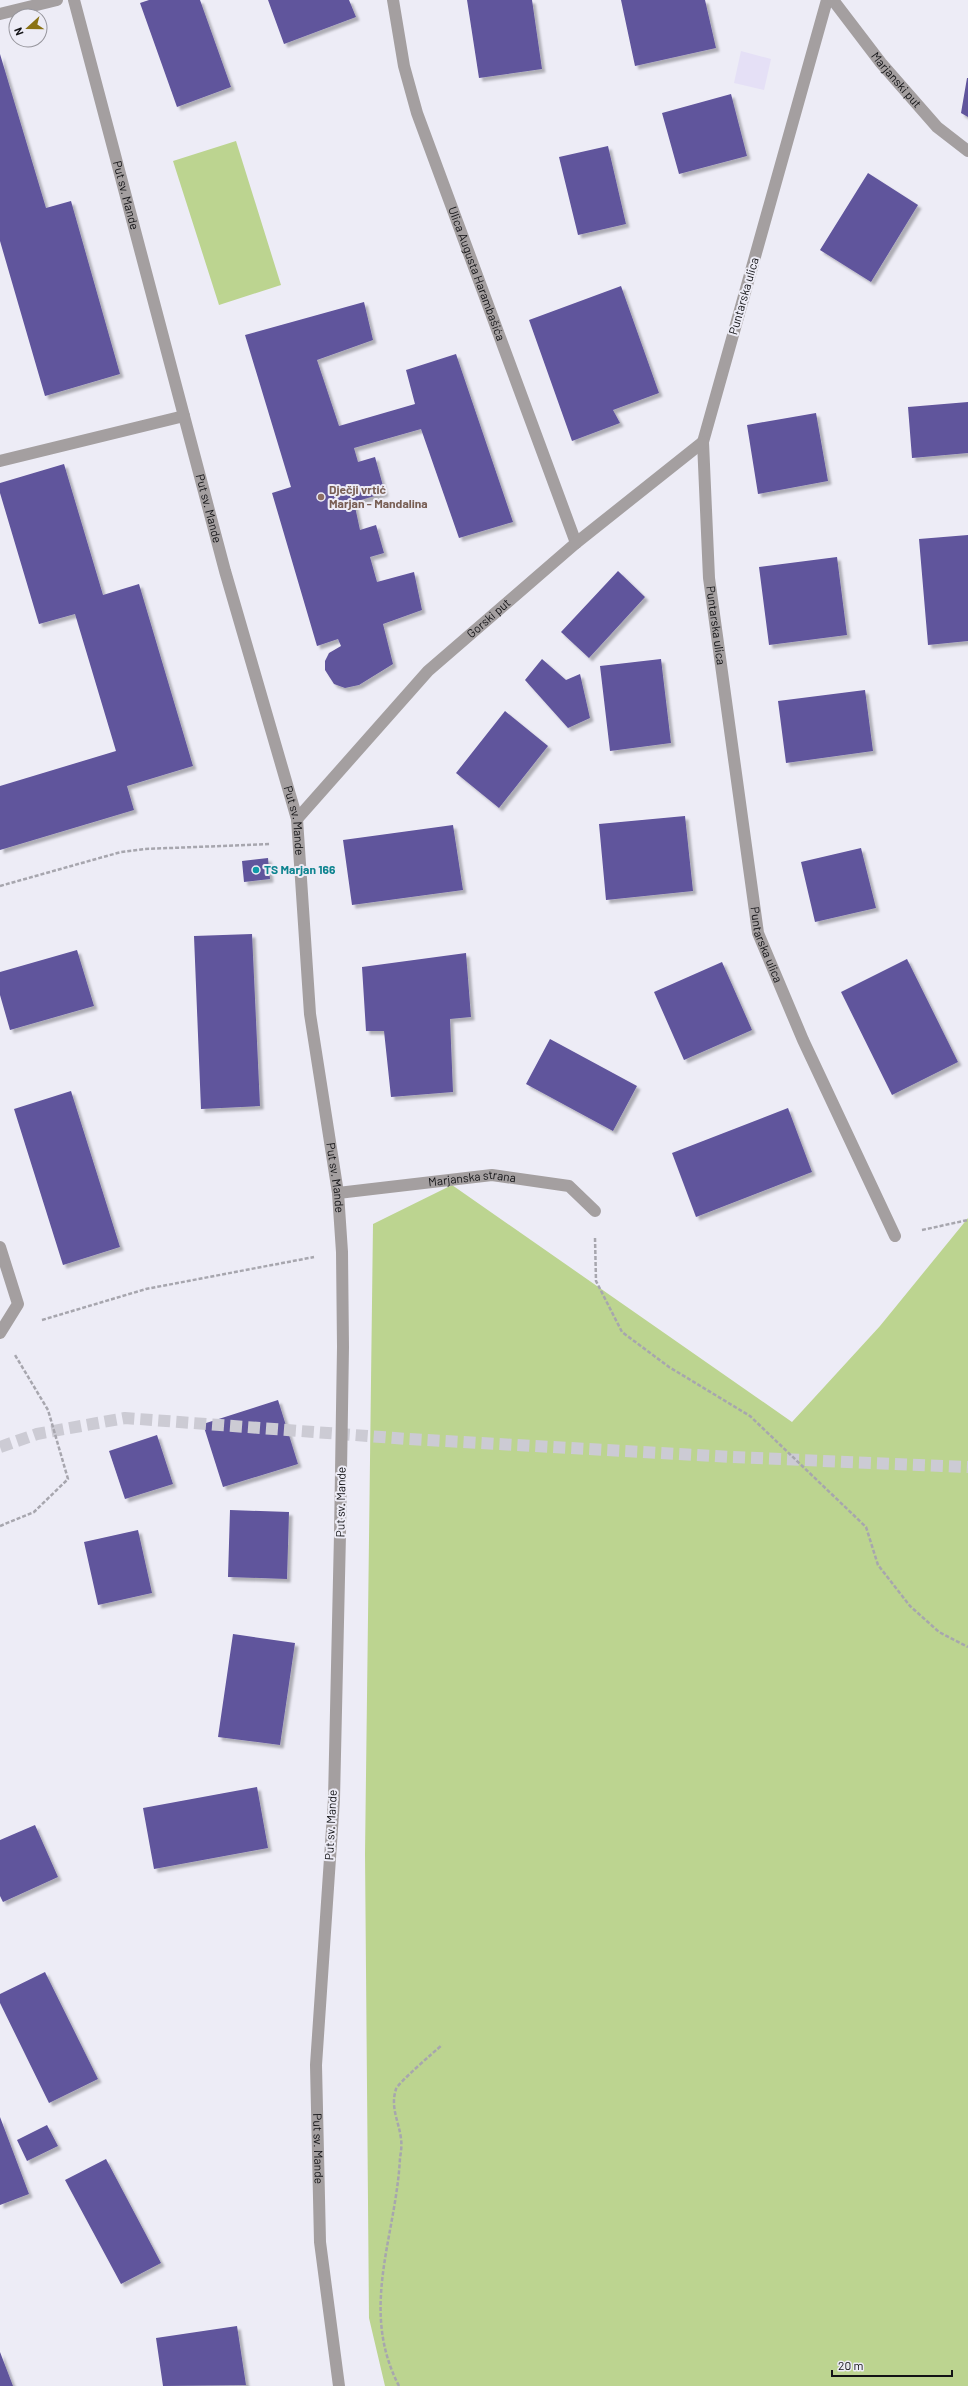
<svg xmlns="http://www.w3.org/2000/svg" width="968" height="2386" viewBox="0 0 968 2386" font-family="Barlow,sans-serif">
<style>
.industrial{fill:#e5e0f6}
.green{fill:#bcd490}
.building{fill:#60549c;filter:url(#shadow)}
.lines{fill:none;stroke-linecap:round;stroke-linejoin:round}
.secondary-tunnel{stroke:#cccbd4;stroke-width:12;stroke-dasharray:12 6;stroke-linecap:butt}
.path{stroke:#a7a6ae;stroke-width:2.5;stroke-dasharray:4 2;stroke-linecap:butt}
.service{stroke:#a49fa0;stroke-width:12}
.minor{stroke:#a49fa0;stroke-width:12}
.education-dot{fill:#8d6e63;stroke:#edecf6;stroke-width:1.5}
.culture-dot{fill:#0f9aa8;stroke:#edecf6;stroke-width:1.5}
.labels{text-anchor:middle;stroke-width:4;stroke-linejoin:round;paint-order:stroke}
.street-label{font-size:12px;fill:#131316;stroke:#edecf6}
.education-label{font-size:12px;font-weight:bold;fill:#785e54;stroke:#edecf6;text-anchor:start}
.culture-label{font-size:12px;font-weight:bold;fill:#0d838f;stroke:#edecf6;text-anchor:start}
</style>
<defs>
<filter id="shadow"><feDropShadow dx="3.5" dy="3.5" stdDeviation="1" flood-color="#0004"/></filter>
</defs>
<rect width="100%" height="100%" fill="#edecf6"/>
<path class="industrial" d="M 741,51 L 771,59 L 764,90 L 734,83 Z"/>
<path class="green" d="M 236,141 L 281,285 L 219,305 L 173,161 Z
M 452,1185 L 792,1422 L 880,1326 L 968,1218 L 968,2386 L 385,2386 L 369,2318 L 365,1854 L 373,1224 Z"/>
<path class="building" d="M 149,0 L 200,0 L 231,87 L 177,107 L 140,3 Z
M 268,0 L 349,0 L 356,17 L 284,44 Z
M 467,0 L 532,0 L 542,69 L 479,78 Z
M 621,0 L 705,0 L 716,48 L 635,66 Z
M 0,54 L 46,208 L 71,201 L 120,374 L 45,396 L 0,241 Z
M 967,78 L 968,78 L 968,117 L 961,113 Z
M 731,94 L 747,156 L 679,174 L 662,113 Z
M 608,146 L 626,224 L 578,235 L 559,157 Z
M 868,173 L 918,205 L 871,282 L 820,250 Z
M 621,286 L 659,393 L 613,410 L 620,423 L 572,441 L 529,320 Z
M 364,302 L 373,340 L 317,360 L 339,426 L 415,404 L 406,370 L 456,354 L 513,522 L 459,538 L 421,429 L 354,448 L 358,462 L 375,457 L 385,493 L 354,502 L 360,530 L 376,525 L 384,553 L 370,557 L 377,582 L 414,572 L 422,610 L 383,624 L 393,664 L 359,685 L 345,688 L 334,684 L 325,670 L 325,661 L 329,653 L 341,646 L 338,639 L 317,646 L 272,493 L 291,487 L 245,335 Z
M 968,402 L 968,453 L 912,458 L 908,407 Z
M 816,413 L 828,481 L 758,494 L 747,425 Z
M 64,464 L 103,595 L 139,584 L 193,766 L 127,786 L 134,810 L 0,850 L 0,786 L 116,751 L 75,614 L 39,624 L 0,493 L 0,483 Z
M 968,535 L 968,641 L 928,645 L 919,539 Z
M 837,557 L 847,635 L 769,645 L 759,567 Z
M 618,571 L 645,597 L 589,658 L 561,632 Z
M 542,659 L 566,680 L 580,674 L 590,718 L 568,728 L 525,680 Z
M 661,659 L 671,743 L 610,751 L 600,666 Z
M 865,690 L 873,751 L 786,763 L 778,701 Z
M 505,711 L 548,746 L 499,808 L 456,773 Z
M 685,816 L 693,891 L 606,900 L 599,824 Z
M 453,825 L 463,890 L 352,905 L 343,840 Z
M 861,848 L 876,908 L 815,922 L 801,862 Z
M 268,858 L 270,879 L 244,882 L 242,861 Z
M 252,934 L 260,1106 L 201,1109 L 194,936 Z
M 77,950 L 94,1006 L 10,1030 L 0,995 L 0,972 Z
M 466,953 L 471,1017 L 450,1019 L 453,1092 L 391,1097 L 384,1031 L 366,1031 L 362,967 Z
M 907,959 L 958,1062 L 892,1095 L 841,992 Z
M 722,962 L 752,1030 L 684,1060 L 654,992 Z
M 550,1039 L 637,1086 L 613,1131 L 526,1084 Z
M 71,1091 L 120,1247 L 63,1265 L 14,1109 Z
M 788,1108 L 812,1172 L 696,1217 L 672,1153 Z
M 278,1400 L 298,1464 L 223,1487 L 203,1424 Z
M 157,1435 L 173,1484 L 125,1499 L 109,1451 Z
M 230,1510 L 289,1512 L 287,1579 L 228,1577 Z
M 138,1530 L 152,1593 L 98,1605 L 84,1542 Z
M 233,1634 L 295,1643 L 280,1745 L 218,1737 Z
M 257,1787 L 268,1848 L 154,1869 L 143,1808 Z
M 35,1825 L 58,1877 L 3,1902 L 0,1896 L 0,1840 Z
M 45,1972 L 98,2079 L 49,2103 L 0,2003 L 0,1994 Z
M 0,2117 L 29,2194 L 0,2205 Z
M 47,2125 L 58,2146 L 27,2161 L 17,2140 Z
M 106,2159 L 161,2263 L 121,2284 L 65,2180 Z
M 237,2326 L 246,2385 L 163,2386 L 156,2338 Z
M 0,2352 L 13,2386 L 0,2386 Z"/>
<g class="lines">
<path class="secondary-tunnel" d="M 0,1447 L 37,1434 L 125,1418 L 408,1439 L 731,1457 L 968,1467"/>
<path class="path" d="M 0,886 L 121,852 L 145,849 L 271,844
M 922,1230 L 968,1220
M 595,1238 L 596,1281 L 622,1332 L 669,1367 L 750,1416 L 866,1527 L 878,1565 L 910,1606 L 939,1632 L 968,1647
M 42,1320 L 146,1289 L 314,1257
M 0,1526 L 34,1512 L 68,1479 L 48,1410 L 15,1355
M 399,2386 C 359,2309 396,2237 400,2158 C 401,2152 402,2145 401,2139 C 399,2121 390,2108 396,2089 C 399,2082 434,2052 442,2045"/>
<path class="service" d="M 0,14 L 57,0
M 0,461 L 184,416
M 0,1247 L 18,1304 L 0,1333"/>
<g class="minor">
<path id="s1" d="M 74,0 L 225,571 L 297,819 L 310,1014 L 338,1193 L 342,1252 L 343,1347 L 340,1534 L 334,1799 L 316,2065 L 320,2242 L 339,2386"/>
<path id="s2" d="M 393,0 L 404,66 L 417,113 L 576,543"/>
<path id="s3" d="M 827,0 L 703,442 L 709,578 L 758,933 L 803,1040 L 895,1236"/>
<path id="s4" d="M 833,0 L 881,63 L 937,127 L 968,151"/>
<path id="s5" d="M 297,819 L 428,671 L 576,543 L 703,442"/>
<path id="s6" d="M 338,1193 L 492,1175 L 569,1186 L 595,1211"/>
</g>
</g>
<circle class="education-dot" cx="321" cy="497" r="4"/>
<circle class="culture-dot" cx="256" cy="870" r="4"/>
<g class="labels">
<g class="street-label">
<text dy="4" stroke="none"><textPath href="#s4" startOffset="102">Marjanski put</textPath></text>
<text dy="4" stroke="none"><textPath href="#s1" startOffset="202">Put sv. Mande</textPath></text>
<text dy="4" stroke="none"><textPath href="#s2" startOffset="287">Ulica Augusta Harambašića</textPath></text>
<text transform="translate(744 296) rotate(-74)" y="4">Puntarska ulica</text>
<text dy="4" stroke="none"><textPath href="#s1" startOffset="526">Put sv. Mande</textPath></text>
<text dy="4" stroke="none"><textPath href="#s5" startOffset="278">Gorski put</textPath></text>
<text dy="4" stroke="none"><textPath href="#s3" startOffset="643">Puntarska ulica</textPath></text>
<text dy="4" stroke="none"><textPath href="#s1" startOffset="850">Put sv. Mande</textPath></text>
<text dy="4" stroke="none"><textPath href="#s3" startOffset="967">Puntarska ulica</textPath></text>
<text dy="4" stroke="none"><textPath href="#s1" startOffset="1210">Put sv. Mande</textPath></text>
<text dy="4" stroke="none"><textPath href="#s6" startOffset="135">Marjanska strana</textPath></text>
<text transform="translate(341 1502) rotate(-89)" y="4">Put sv. Mande</text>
<text transform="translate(331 1825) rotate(-87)" y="4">Put sv. Mande</text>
<text dy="4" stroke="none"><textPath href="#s1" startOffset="2182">Put sv. Mande</textPath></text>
</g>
<g class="education-label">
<text x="329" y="494">Dječji vrtić<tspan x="329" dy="14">Marjan - Mandalina</tspan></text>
</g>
<g class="culture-label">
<text x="264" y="874">TS Marjan 166</text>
</g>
</g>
<g transform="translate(28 28) rotate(249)"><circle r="19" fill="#edecf6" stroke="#96959c"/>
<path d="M0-3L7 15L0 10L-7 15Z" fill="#8a7214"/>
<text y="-6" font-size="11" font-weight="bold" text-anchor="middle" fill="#131316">N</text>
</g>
<path d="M832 2370v6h120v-6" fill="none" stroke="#131316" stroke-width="2"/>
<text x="838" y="2370" font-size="12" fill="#131316" stroke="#edecf6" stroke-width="3" paint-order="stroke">20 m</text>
</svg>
